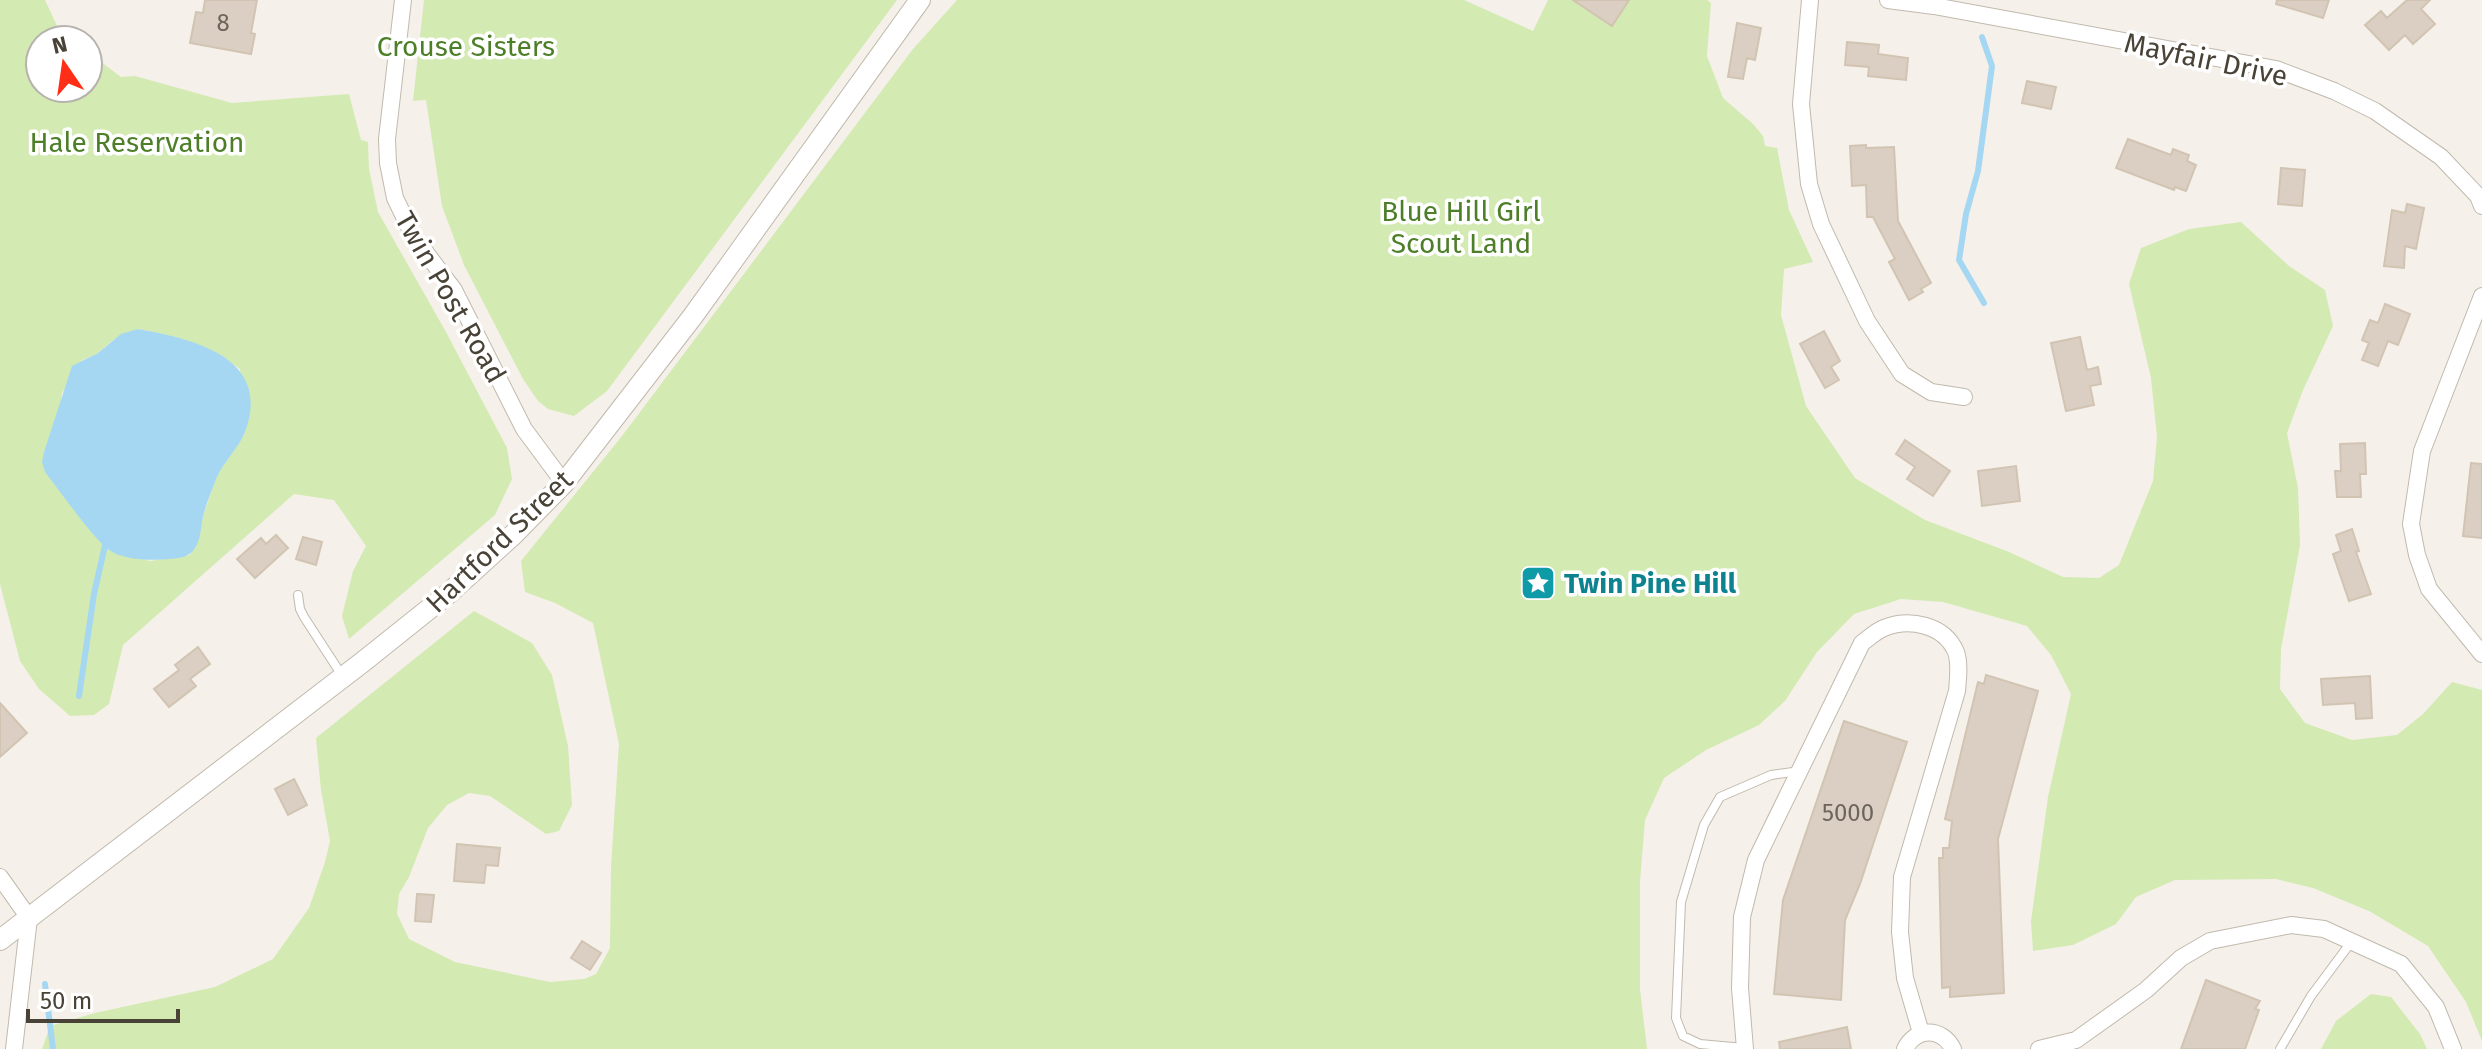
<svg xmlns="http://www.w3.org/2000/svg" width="2482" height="1049" viewBox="0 0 2482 1049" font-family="'Fira Sans',sans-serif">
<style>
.green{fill:#d3eab2;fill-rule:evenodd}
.water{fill:#a5d7f3}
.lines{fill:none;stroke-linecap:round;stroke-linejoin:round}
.stream{stroke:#a5d7f3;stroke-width:6}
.building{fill:#dacfc2;stroke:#d2c4b2;stroke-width:2}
.service-casing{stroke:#c1b9ac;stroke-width:10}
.minor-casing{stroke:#c1b9ac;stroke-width:18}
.tertiary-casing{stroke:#c1b9ac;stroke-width:22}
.service{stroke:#fff;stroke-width:8}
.minor{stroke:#fff;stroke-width:16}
.tertiary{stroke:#fff;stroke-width:20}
.labels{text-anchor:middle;stroke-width:7;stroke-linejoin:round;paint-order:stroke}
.number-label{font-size:24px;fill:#6d655a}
.park-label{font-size:28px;fill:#4d7e28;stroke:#fff}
.street-label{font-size:28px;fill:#494237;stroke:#fff}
.culture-label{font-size:28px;font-weight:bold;fill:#0d838f;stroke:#fff;text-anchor:start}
</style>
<rect width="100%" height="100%" fill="#f5f1ea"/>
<path class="green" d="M 0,0 L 45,0 L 59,30 L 73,40 L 40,40 L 40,88 L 88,88 L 88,52 L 121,77 L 135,76 L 232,103 L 349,94 L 361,140 L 368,142 L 369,169 L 378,212 L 446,332 L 507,448 L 512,479 L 495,515 L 349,639 L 342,616 L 353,571 L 366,546 L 334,500 L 294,494 L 123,645 L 109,704 L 94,715 L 70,716 L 39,689 L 20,661 L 0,584 ZM 138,329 C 176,336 209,345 240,369 L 245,433 L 217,475 L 190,555 L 150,561 L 110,551 L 51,480 L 44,452 L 59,414 L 62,393 L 81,361 L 98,353 L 113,340 Z
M 424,0 L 897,0 L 607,391 L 574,416 L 548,409 L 538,401 L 523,379 L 464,265 L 442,206 L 426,100 L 413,101 Z
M 957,0 L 1464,0 L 1533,31 L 1548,0 L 1707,0 L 1711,3 L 1707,56 L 1723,98 L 1753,124 L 1763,136 L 1765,146 L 1777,148 L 1789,210 L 1813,262 L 1784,269 L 1781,315 L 1806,406 L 1855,478 L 1925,520 L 2009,552 L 2063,577 L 2099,578 L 2119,565 L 2153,481 L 2157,437 L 2151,378 L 2129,284 L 2141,248 L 2189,229 L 2241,222 L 2289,266 L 2325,290 L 2333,326 L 2303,390 L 2287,433 L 2298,488 L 2300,545 L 2281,649 L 2280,689 L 2305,723 L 2352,740 L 2397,735 L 2423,714 L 2452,682 L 2482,690 L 2482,1041 L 2466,1002 L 2428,946 L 2369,911 L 2313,888 L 2276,879 L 2175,880 L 2136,897 L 2116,924 L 2073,945 L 2033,951 L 2031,921 L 2048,797 L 2071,694 L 2051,655 L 2027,626 L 1943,602 L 1901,599 L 1854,614 L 1817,652 L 1785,701 L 1759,725 L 1706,750 L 1664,778 L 1645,820 L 1640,881 L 1640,989 L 1647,1049 L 42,1049 L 50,1026 L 95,1013 L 215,987 L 273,959 L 309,908 L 325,862 L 330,841 L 321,790 L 316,738 L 474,611 L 532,643 L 552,675 L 568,746 L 572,805 L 559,831 L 546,834 L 490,796 L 469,793 L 447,805 L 428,828 L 409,877 L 399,894 L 397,914 L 409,939 L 455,962 L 550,982 L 584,979 L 596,974 L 610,948 L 611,867 L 619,744 L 593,623 L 555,603 L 525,592 L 521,561 L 622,436 L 913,49 Z
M 2371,994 L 2391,997 L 2420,1034 L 2427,1049 L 2321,1049 L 2336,1021 Z"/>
<path class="water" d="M 138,329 C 193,339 273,357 245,432 C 238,449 223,462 216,479 C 212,490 207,502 204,513 C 200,525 202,538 195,548 C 189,558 179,558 169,559 C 152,561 123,560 109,550 C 92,537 66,499 51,480 L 45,472 L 42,462 L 44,452 L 72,366 L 98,353 L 121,334 Z"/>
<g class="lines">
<path class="stream" d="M 1982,37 L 1992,66 L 1978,171 L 1966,214 L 1959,260 L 1984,303
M 79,696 L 94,594 L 106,541
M 45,984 L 53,1049"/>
</g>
<path class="building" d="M 205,0 L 257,0 L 251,33 L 255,34 L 251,54 L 190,43 L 196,12 L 203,13 Z
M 1573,0 L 1629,0 L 1612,26 Z
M 2277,0 L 2329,0 L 2323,18 L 2276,4 Z
M 2407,0 L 2430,0 L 2421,9 L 2435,24 L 2413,44 L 2405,35 L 2389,50 L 2365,25 L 2381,11 L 2387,18 Z
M 1737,23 L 1761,28 L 1755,60 L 1747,58 L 1743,79 L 1728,77 Z
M 1847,42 L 1879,45 L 1878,54 L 1908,58 L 1906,80 L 1868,76 L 1869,67 L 1845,65 Z
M 2027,81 L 2056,87 L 2051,109 L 2022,103 Z
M 2128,139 L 2171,155 L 2173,149 L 2189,155 L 2187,161 L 2196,165 L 2186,191 L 2175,187 L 2174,190 L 2116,168 Z
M 1866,145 L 1866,148 L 1894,147 L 1898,221 L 1931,283 L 1921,289 L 1923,292 L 1909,300 L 1889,262 L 1895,259 L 1873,217 L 1867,217 L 1866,185 L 1852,186 L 1850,146 Z
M 2281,168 L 2305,170 L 2302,206 L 2278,204 Z
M 2407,204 L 2424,208 L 2416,249 L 2405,246 L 2404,268 L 2384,266 L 2392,210 L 2405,213 Z
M 2385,304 L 2410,314 L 2398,345 L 2388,341 L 2378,366 L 2362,360 L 2369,343 L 2362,340 L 2370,320 L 2378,323 Z
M 1824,331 L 1840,361 L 1831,367 L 1839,380 L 1825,388 L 1800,344 Z
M 2080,337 L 2087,370 L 2098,367 L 2101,384 L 2090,386 L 2094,405 L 2066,411 L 2051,343 Z
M 1905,440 L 1950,471 L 1933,496 L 1907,479 L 1915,467 L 1896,454 Z
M 2365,443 L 2366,474 L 2360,474 L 2361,497 L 2337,497 L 2335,471 L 2341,471 L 2340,444 Z
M 2471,463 L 2482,464 L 2482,538 L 2463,536 Z
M 2016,466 L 2020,501 L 1982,506 L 1978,471 Z
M 2352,529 L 2359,551 L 2356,552 L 2371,594 L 2349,601 L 2333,554 L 2341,551 L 2336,535 Z
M 276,535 L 288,548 L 255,578 L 237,559 L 261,538 L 266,544 Z
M 303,537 L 322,542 L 316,565 L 296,559 Z
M 198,647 L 210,664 L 190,679 L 196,686 L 169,707 L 154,689 L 179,670 L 175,665 Z
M 1986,675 L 2038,691 L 1998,839 L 2004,993 L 1950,997 L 1950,987 L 1942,988 L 1939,858 L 1943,858 L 1943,848 L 1949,848 L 1952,821 L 1945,819 L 1978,682 L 1984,684 Z
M 2370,676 L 2372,718 L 2356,719 L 2355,703 L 2323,705 L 2321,679 Z
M 0,703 L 27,733 L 0,757 Z
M 1844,721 L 1907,742 L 1860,884 L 1845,920 L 1841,1000 L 1774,994 L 1783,900 Z
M 294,779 L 307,805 L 288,815 L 275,789 Z
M 457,844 L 500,848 L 498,866 L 486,865 L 484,883 L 454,881 Z
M 417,894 L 434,895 L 431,922 L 415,921 Z
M 582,941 L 601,953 L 590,970 L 571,958 Z
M 2206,980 L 2260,1001 L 2255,1009 L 2259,1010 L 2245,1049 L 2181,1049 Z
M 1847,1027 L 1851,1049 L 1780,1049 L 1779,1042 Z"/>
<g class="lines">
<g class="service-casing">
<path id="service" d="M 298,595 L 300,609 L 304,617 L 343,677
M 1744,1048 L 1700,1044 L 1683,1036 L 1676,1018 L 1681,902 L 1704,825 L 1720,797 L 1771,775 L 1800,771
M 2280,1049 L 2311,996 L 2352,941"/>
</g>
<g class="minor-casing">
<path id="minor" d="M 403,0 L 387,139 L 388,163 L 395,198 L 414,237 L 454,290 L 524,429 L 564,483
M 1810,0 L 1801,104 L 1809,184 L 1821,224 L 1867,321 L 1902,374 L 1931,392 L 1964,397
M 1888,0 L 1934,6 L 2276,69 L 2334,91 L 2375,111 L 2441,157 L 2478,196 L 2482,206
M 2482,296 L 2422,451 L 2411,524 L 2417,555 L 2429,589 L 2482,654
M 0,877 L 29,918 L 14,1049
M 1745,1049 L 1740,988 L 1742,917 L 1756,860 L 1862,643 C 1869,638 1876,631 1884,628 C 1909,618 1944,624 1956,652 C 1960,663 1958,679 1957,691 L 1902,877 L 1900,932 L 1905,978 L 1921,1033
M 1905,1049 C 1916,1027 1942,1027 1953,1049
M 2039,1049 L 2076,1040 L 2146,990 L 2181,958 L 2210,941 L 2291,925 L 2324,929 L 2401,964 L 2436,1007 L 2453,1049"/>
</g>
<g class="tertiary-casing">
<path id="tertiary" d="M 0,940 L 364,661 L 449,593 L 514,534 L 564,483 L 693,316 L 920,0"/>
</g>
<use href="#service" class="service"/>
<use href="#minor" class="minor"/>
<use href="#tertiary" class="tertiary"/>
</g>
<defs>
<g id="sight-square" transform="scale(1.8)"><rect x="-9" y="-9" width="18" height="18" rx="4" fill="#0f9aa8" stroke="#fff"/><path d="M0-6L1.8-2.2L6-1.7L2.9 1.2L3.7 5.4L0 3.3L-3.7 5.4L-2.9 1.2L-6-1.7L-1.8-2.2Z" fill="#fff"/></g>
</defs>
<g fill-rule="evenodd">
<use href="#sight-square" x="1538" y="583"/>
</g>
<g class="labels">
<g class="number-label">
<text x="223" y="31">8</text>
<text x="1848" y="821">5000</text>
</g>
<g class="park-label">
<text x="466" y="56">Crouse Sisters</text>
<text x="137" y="152">Hale Reservation</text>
<text x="1461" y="221">Blue Hill Girl<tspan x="1461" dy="32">Scout Land</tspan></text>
</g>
<g class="street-label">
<text transform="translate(2206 59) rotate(12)" y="10">Mayfair Drive</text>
<text transform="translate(451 297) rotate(60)" y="10">Twin Post Road</text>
<text transform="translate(499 541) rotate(-44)" y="10">Hartford Street</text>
</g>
<g class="culture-label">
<text x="1564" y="593">Twin Pine Hill</text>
</g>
</g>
<g transform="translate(64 64) rotate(347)"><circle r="38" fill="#ffffff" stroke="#b6b3af" stroke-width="2"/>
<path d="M0-6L14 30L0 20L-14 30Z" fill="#ff2f17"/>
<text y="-12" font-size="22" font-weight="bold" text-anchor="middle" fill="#494237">N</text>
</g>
<path d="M28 1009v12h150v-12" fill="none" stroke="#494237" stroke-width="4"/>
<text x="40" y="1009" font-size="24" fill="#494237" stroke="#ffffff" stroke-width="6" paint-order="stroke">50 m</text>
</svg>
